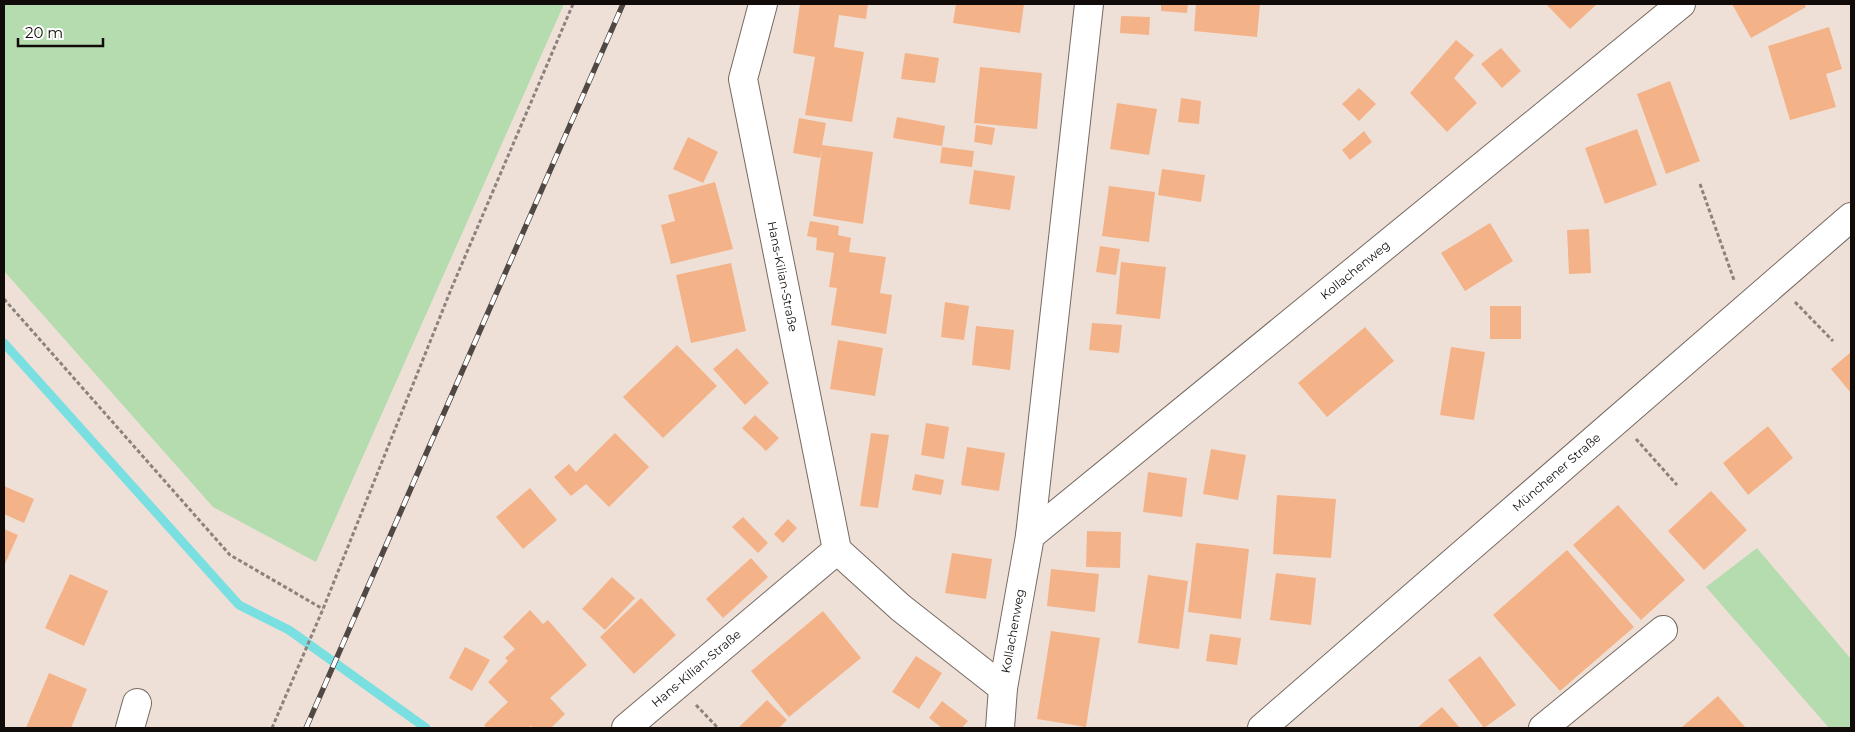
<svg xmlns="http://www.w3.org/2000/svg" width="1855" height="732" viewBox="0 0 1855 732" font-family="Montserrat,sans-serif">
<style>
.green{fill:#b5dcaf}
.lines{fill:none;stroke-linecap:round;stroke-linejoin:round}
.stream{stroke:#79dfe0;stroke-width:9}
.building{fill:#f4b288}
.minor-casing{stroke:#766961;stroke-width:30}
.major-casing{stroke:#766961;stroke-width:30}
.path{stroke:#8c827c;stroke-width:3;stroke-dasharray:4 2.5;stroke-linecap:butt}
.minor{stroke:#fff;stroke-width:28}
.major{stroke:#fff;stroke-width:28}
.rail-casing{stroke:#504844;stroke-width:5.5}
.rail{stroke:#fff;stroke-width:4;stroke-dasharray:11;stroke-linecap:butt}
.labels{text-anchor:middle;stroke-width:4.5;stroke-linejoin:round;paint-order:stroke}
.street-label{font-size:12px;fill:#110c09;stroke:#fff}
</style>
<rect width="100%" height="100%" fill="#efe0d7"/>
<path class="green" d="M 4,4 L 564,4 L 316,562 L 213,507 L 4,271 Z
M 1757,548 L 1851,659 L 1851,728 L 1829,728 L 1706,587 Z"/>
<g class="lines">
<path class="stream" d="M 4,343 L 239,605 L 289,630 L 426,728"/>
</g>
<path class="building" d="M 800,4 L 868,4 L 866,19 L 839,15 L 834,47 L 864,52 L 852,122 L 805,115 L 815,57 L 793,53 Z
M 956,4 L 1024,4 L 1020,33 L 953,23 Z
M 1161,4 L 1188,4 L 1187,13 L 1161,11 Z
M 1196,4 L 1260,4 L 1257,37 L 1194,31 Z
M 1546,4 L 1597,4 L 1570,29 Z
M 1732,4 L 1804,4 L 1806,7 L 1751,38 Z
M 1121,16 L 1150,17 L 1149,35 L 1120,33 Z
M 1829,27 L 1842,69 L 1826,74 L 1836,107 L 1790,120 L 1768,46 Z
M 1456,40 L 1474,55 L 1454,78 L 1477,103 L 1447,132 L 1410,93 Z
M 1501,48 L 1521,71 L 1502,88 L 1481,64 Z
M 905,53 L 939,58 L 935,83 L 901,79 Z
M 980,67 L 1042,73 L 1037,129 L 974,123 Z
M 1670,81 L 1700,161 L 1666,174 L 1637,94 Z
M 1359,88 L 1376,104 L 1359,121 L 1342,104 Z
M 1181,98 L 1201,101 L 1199,124 L 1178,122 Z
M 1117,103 L 1157,109 L 1149,155 L 1110,149 Z
M 897,117 L 945,126 L 942,146 L 893,138 Z
M 799,118 L 826,123 L 822,145 L 873,152 L 863,224 L 813,216 L 822,148 L 820,158 L 793,153 Z
M 976,125 L 995,128 L 992,145 L 974,142 Z
M 1637,129 L 1657,185 L 1605,204 L 1585,148 Z
M 1364,131 L 1372,142 L 1350,160 L 1342,150 Z
M 688,137 L 718,152 L 703,183 L 673,169 Z
M 942,147 L 974,151 L 972,167 L 940,163 Z
M 1162,169 L 1205,175 L 1201,202 L 1158,195 Z
M 974,170 L 1015,176 L 1010,210 L 969,204 Z
M 715,182 L 733,249 L 671,264 L 661,225 L 675,221 L 668,195 Z
M 1109,186 L 1155,192 L 1149,242 L 1102,236 Z
M 810,221 L 839,226 L 838,235 L 851,238 L 849,252 L 886,257 L 880,293 L 892,295 L 886,334 L 831,325 L 837,288 L 829,287 L 834,253 L 816,250 L 817,238 L 807,236 Z
M 1490,223 L 1513,261 L 1465,291 L 1441,253 Z
M 1589,229 L 1591,273 L 1569,274 L 1567,230 Z
M 1100,246 L 1120,249 L 1116,275 L 1096,272 Z
M 1121,262 L 1166,267 L 1160,319 L 1116,314 Z
M 731,263 L 746,331 L 691,343 L 676,275 Z
M 945,302 L 969,306 L 964,340 L 941,337 Z
M 1490,306 L 1521,306 L 1521,339 L 1490,339 Z
M 1092,323 L 1122,325 L 1119,353 L 1089,350 Z
M 976,326 L 1014,330 L 1010,370 L 972,365 Z
M 1365,327 L 1394,361 L 1327,417 L 1298,383 Z
M 838,340 L 883,348 L 875,396 L 830,389 Z
M 677,345 L 717,386 L 663,438 L 623,397 Z
M 1451,347 L 1485,352 L 1474,420 L 1440,415 Z
M 737,348 L 769,383 L 745,405 L 713,369 Z
M 1851,352 L 1851,393 L 1831,369 Z
M 755,415 L 779,438 L 766,451 L 742,428 Z
M 926,423 L 949,427 L 944,459 L 921,455 Z
M 1768,426 L 1793,458 L 1748,495 L 1723,463 Z
M 615,433 L 649,467 L 609,507 L 586,484 L 571,496 L 554,477 L 569,464 L 576,472 Z
M 871,433 L 889,435 L 878,508 L 860,506 Z
M 967,447 L 1005,453 L 999,491 L 961,485 Z
M 1211,449 L 1246,455 L 1238,500 L 1203,494 Z
M 1148,472 L 1187,478 L 1182,517 L 1143,512 Z
M 915,474 L 944,480 L 941,495 L 912,490 Z
M 4,486 L 34,499 L 24,523 L 4,514 Z
M 530,488 L 557,520 L 523,549 L 496,517 Z
M 1711,491 L 1747,530 L 1704,570 L 1668,531 Z
M 1277,495 L 1336,499 L 1331,558 L 1273,554 Z
M 1618,505 L 1685,580 L 1641,620 L 1573,545 Z
M 743,517 L 768,543 L 758,553 L 732,527 Z
M 788,519 L 797,528 L 783,543 L 774,534 Z
M 4,529 L 18,535 L 4,566 Z
M 1087,531 L 1121,532 L 1120,568 L 1086,567 Z
M 1196,543 L 1249,549 L 1241,619 L 1188,612 Z
M 1567,550 L 1634,627 L 1560,691 L 1493,615 Z
M 952,553 L 992,559 L 986,599 L 945,593 Z
M 751,558 L 768,577 L 723,618 L 706,599 Z
M 1051,569 L 1099,574 L 1095,612 L 1047,606 Z
M 1276,573 L 1316,578 L 1311,625 L 1270,620 Z
M 70,574 L 108,591 L 84,646 L 45,628 Z
M 1148,575 L 1188,581 L 1179,649 L 1138,643 Z
M 612,577 L 635,598 L 605,630 L 582,609 Z
M 641,598 L 676,635 L 634,674 L 600,637 Z
M 530,610 L 543,624 L 548,620 L 587,665 L 550,698 L 565,714 L 551,728 L 534,728 L 531,726 L 528,728 L 487,728 L 484,725 L 508,702 L 488,682 L 508,661 L 505,658 L 515,649 L 503,637 Z
M 823,611 L 861,658 L 789,717 L 751,671 Z
M 1051,631 L 1100,638 L 1086,727 L 1037,719 Z
M 1210,634 L 1241,638 L 1237,665 L 1206,661 Z
M 465,647 L 490,660 L 472,691 L 449,678 Z
M 916,656 L 942,673 L 919,709 L 892,692 Z
M 1480,656 L 1516,705 L 1484,728 L 1448,680 Z
M 49,673 L 87,689 L 71,728 L 26,728 Z
M 1718,696 L 1746,728 L 1681,728 Z
M 767,700 L 787,720 L 779,728 L 738,728 Z
M 942,701 L 968,721 L 962,728 L 942,728 L 929,718 Z
M 1442,707 L 1460,728 L 1417,728 Z"/>
<g class="lines">
<g class="minor-casing">
<g id="minor">
<path id="s1" d="M 763,4 L 743,79 L 837,550 L 901,608 L 1003,688"/>
<path id="s2" d="M 1030,536 L 1681,4"/>
<path d="M 130,728 L 137,703"/>
<path id="s3" d="M 626,728 L 837,550"/>
<path id="s4" d="M 1000,728 L 1003,688 L 1030,536 L 1089,4"/>
<path d="M 1543,728 L 1663,630"/>
</g>
</g>
<g class="major-casing">
<g id="major">
<path id="s5" d="M 1262,728 L 1851,217"/>
</g>
</g>
<path class="path" d="M 1700,184 L 1734,280
M 4,299 L 230,555 L 323,609
M 1795,302 L 1833,341
M 1636,439 L 1677,485
M 696,705 L 718,728
M 272,728 L 323,609 L 452,287 L 573,4"/>
<use href="#minor" class="minor"/>
<use href="#major" class="major"/>
<g class="rail-casing">
<path id="rail" d="M 306,728 L 623,4"/>
</g>
<use href="#rail" class="rail"/>
</g>
<g class="labels">
<g class="street-label">
<text dy="4" stroke="none"><textPath href="#s2" startOffset="420">Kollachenweg</textPath></text>
<text dy="4" stroke="none"><textPath href="#s1" startOffset="279">Hans-Kilian-Straße</textPath></text>
<text dy="4" stroke="none"><textPath href="#s5" startOffset="390">Münchener Straße</textPath></text>
<text dy="4" stroke="none"><textPath href="#s4" startOffset="98">Kollachenweg</textPath></text>
<text dy="4" stroke="none"><textPath href="#s3" startOffset="92">Hans-Kilian-Straße</textPath></text>
</g>
</g>
<rect width="1855" height="732" fill="none" stroke="#110c09" stroke-width="10"/>
<path d="M18 38v8h85v-8" fill="none" stroke="#110c09" stroke-width="2.5"/>
<text x="25" y="38" font-size="15" fill="#110c09" stroke="#ffffff" stroke-width="4" paint-order="stroke">20 m</text>
</svg>
